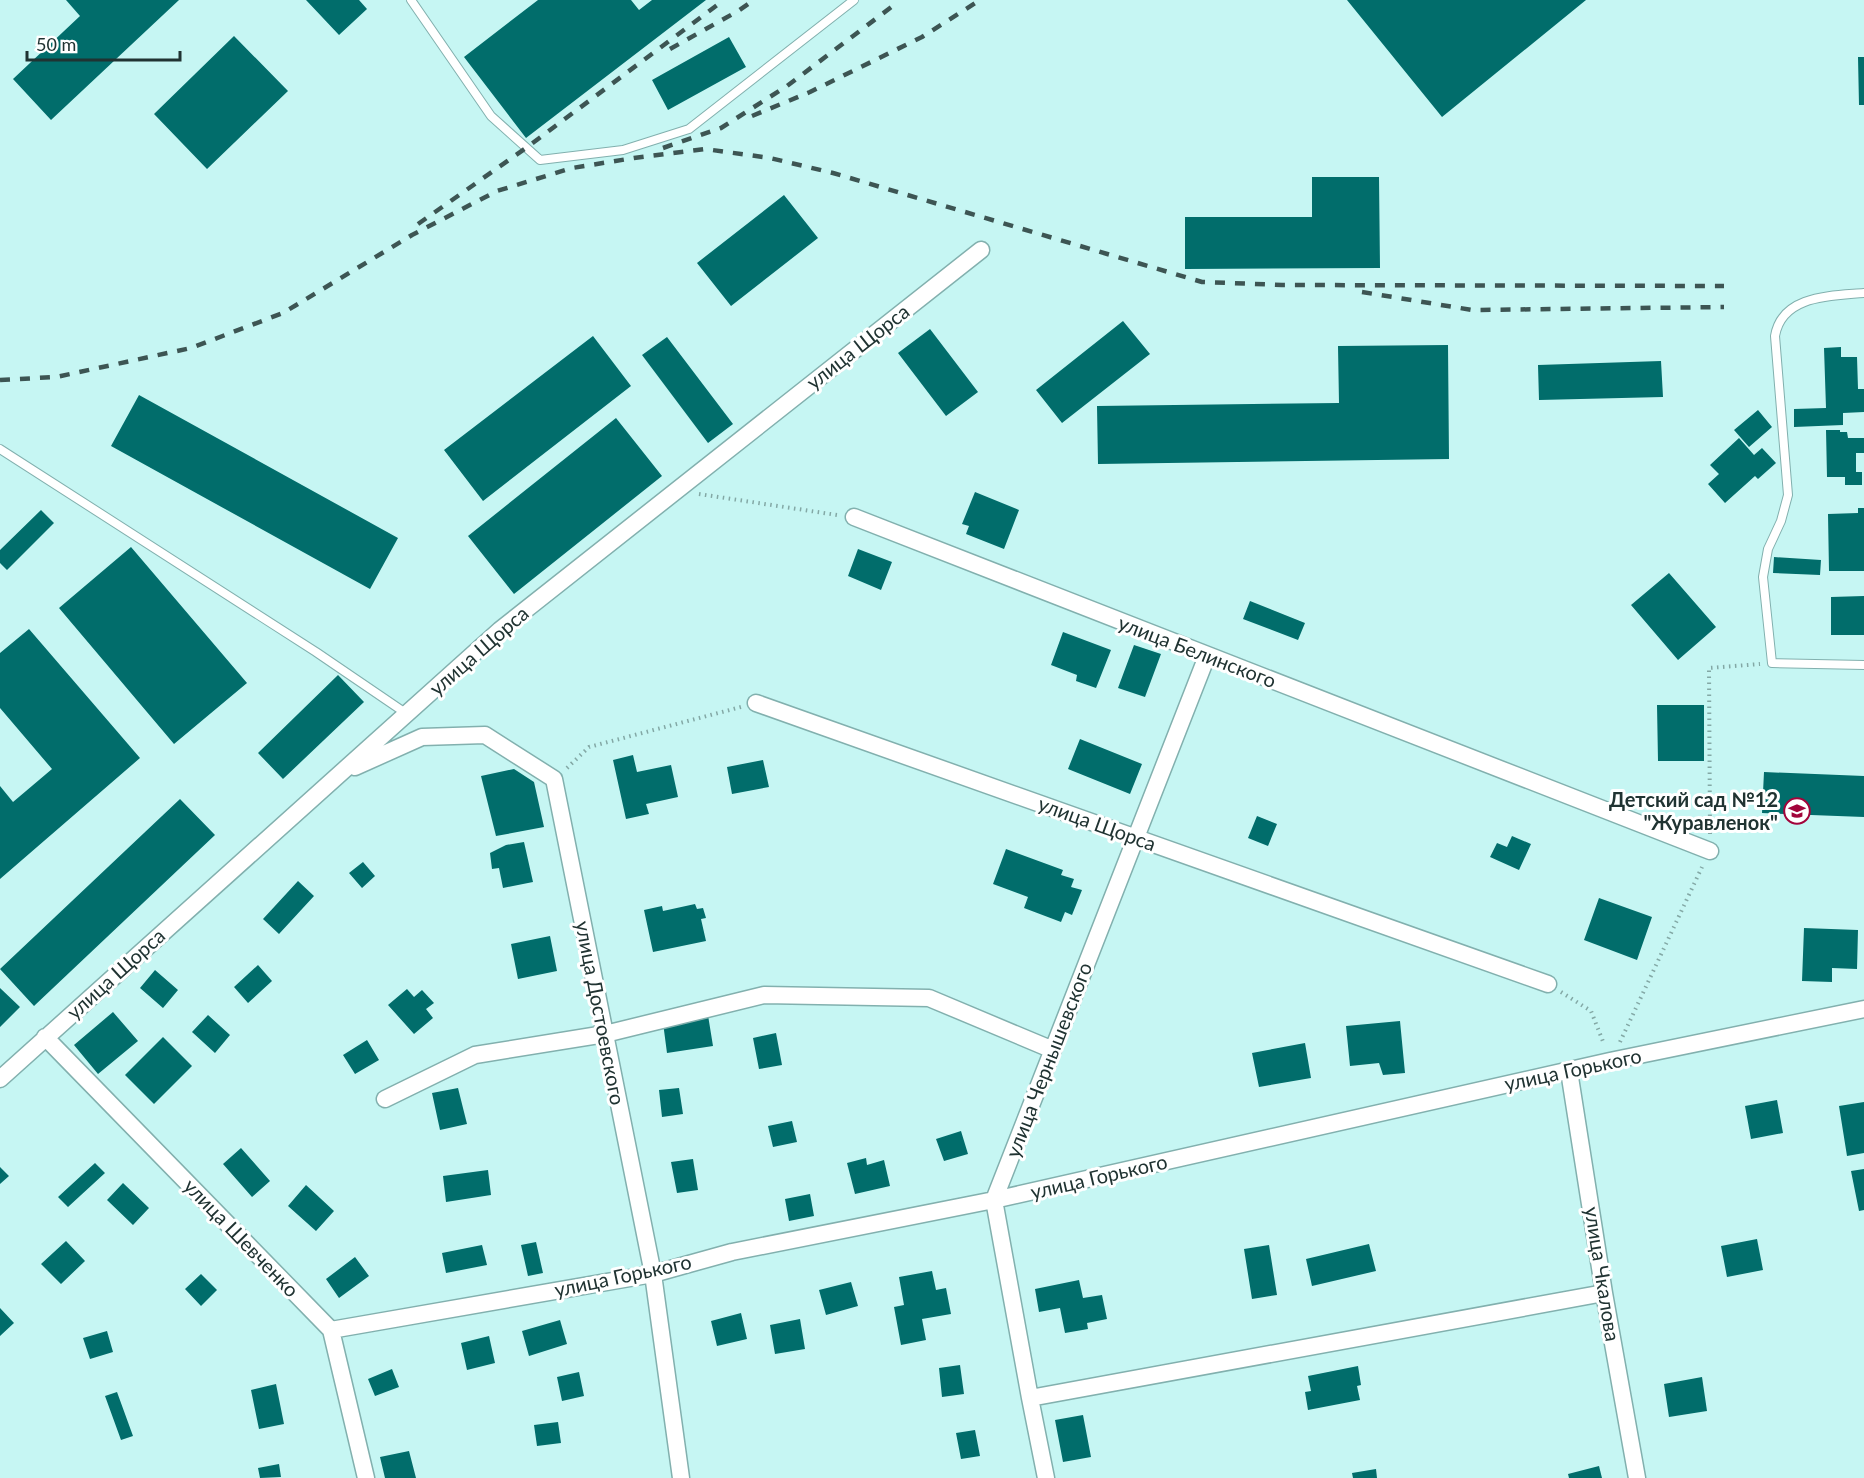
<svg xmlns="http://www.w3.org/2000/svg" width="1864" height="1478" viewBox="0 0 1864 1478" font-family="Lato,sans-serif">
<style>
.building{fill:#016d6b}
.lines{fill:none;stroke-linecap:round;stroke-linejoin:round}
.lane-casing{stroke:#82b0ae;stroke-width:10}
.street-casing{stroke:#82b0ae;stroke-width:19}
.path{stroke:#83a8a5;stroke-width:4;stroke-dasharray:1.5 4.5;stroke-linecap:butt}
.lane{stroke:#fff;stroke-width:8}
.street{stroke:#fff;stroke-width:16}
.rail{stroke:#3d5553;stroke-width:4.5;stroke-dasharray:10 10;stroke-linecap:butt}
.labels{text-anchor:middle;stroke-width:6;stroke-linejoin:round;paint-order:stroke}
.street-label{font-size:20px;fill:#203332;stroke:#fff}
.poi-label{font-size:20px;font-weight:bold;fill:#203332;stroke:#fff;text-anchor:end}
</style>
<rect width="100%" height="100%" fill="#c6f6f3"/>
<path class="building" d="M 66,0 L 179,0 L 51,120 L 13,79 L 80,16 Z
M 306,0 L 359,0 L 367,9 L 339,35 Z
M 538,0 L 631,0 L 639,10 L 652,0 L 706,0 L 526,138 L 464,57 Z
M 1347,0 L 1586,0 L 1442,117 Z
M 234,36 L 288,91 L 207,169 L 154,114 Z
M 729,37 L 746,67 L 668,110 L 652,80 Z
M 1858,57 L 1864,57 L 1864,105 L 1859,105 Z
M 1312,177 L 1379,177 L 1380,268 L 1185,269 L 1185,217 L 1312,217 Z
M 784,195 L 818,238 L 731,306 L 697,263 Z
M 1123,321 L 1150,354 L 1062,423 L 1036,390 Z
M 930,329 L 978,392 L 946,416 L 898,353 Z
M 593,336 L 631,386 L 483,501 L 444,450 Z
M 667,337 L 733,424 L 708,443 L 642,355 Z
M 1448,345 L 1449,459 L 1098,464 L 1097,406 L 1339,403 L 1338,346 Z
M 1841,347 L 1841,357 L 1857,357 L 1858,389 L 1864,389 L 1864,412 L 1843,413 L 1843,425 L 1794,427 L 1794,409 L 1826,408 L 1824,348 Z
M 1661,361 L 1663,397 L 1539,400 L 1538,365 Z
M 139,395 L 398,538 L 370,589 L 111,446 Z
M 1758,410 L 1772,427 L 1749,447 L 1734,430 Z
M 616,418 L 662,476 L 514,594 L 468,536 Z
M 1826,430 L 1840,430 L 1840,432 L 1847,432 L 1848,438 L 1864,438 L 1864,453 L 1856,453 L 1856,472 L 1862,472 L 1862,485 L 1845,485 L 1845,477 L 1827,477 Z
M 1739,438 L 1754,455 L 1762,448 L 1776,463 L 1758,479 L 1755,476 L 1725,503 L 1708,484 L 1719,474 L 1710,465 Z
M 975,492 L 1019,510 L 1004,549 L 966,534 L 969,526 L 962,524 Z
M 1858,508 L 1864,508 L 1864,571 L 1829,571 L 1828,514 L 1858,513 Z
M 41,510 L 54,523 L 7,570 L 0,563 L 0,550 Z
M 131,547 L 247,683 L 174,744 L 59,608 Z
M 858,549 L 892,562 L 881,590 L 848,576 Z
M 1774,557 L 1821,560 L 1820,575 L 1773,573 Z
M 1669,573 L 1716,627 L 1678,660 L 1631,605 Z
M 1864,596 L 1864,635 L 1831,635 L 1831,597 Z
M 1250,601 L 1305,623 L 1298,640 L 1243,619 Z
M 29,629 L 140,758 L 0,879 L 0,786 L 13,802 L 52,769 L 0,708 L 0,653 Z
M 1063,632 L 1111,650 L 1096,688 L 1076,681 L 1077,675 L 1051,665 Z
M 1134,645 L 1161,654 L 1145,697 L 1118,688 Z
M 338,675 L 364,702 L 283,779 L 258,753 Z
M 1657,705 L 1704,705 L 1704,761 L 1658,761 Z
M 1080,739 L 1142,764 L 1130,794 L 1068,769 Z
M 633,755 L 637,772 L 671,765 L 678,797 L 646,804 L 649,814 L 626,819 L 613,760 Z
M 763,760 L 769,787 L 732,794 L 727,767 Z
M 514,769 L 534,782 L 544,827 L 496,836 L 481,776 Z
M 1764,772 L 1864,776 L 1864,817 L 1762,813 Z
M 180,799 L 215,835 L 34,1006 L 0,969 Z
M 1257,816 L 1277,824 L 1268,846 L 1248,838 Z
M 1512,836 L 1531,844 L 1519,870 L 1490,857 L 1497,843 L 1507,847 Z
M 524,842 L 533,882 L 503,888 L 499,868 L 492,869 L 490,853 L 506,845 Z
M 1006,849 L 1063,870 L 1061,875 L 1074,879 L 1071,887 L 1082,890 L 1072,915 L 1065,912 L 1061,922 L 1024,908 L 1028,897 L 993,884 Z
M 363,862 L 375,876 L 362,888 L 349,873 Z
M 298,881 L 314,896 L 279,934 L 263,919 Z
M 1599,898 L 1652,917 L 1637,960 L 1584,940 Z
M 695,904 L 697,909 L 703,908 L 706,918 L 701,919 L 706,941 L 653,952 L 644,910 L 662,906 L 663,911 Z
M 1804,928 L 1858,930 L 1857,969 L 1832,968 L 1832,982 L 1802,981 Z
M 550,936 L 557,971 L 518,979 L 511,944 Z
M 258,965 L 272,981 L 248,1003 L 234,987 Z
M 155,970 L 178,990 L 163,1008 L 140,988 Z
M 0,988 L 20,1007 L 0,1027 Z
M 407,989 L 414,997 L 422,990 L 434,1003 L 426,1009 L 433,1018 L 414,1034 L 388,1005 Z
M 707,1009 L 713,1046 L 667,1053 L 662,1015 Z
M 113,1012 L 138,1041 L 98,1074 L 74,1045 Z
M 208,1015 L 230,1035 L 215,1053 L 192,1032 Z
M 1400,1021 L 1405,1073 L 1383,1075 L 1379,1063 L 1350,1066 L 1346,1026 Z
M 776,1033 L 782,1065 L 759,1069 L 753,1038 Z
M 163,1037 L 192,1066 L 154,1104 L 125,1075 Z
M 367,1040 L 379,1060 L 355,1074 L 343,1055 Z
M 1305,1043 L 1311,1078 L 1259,1087 L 1252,1053 Z
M 458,1088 L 467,1124 L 440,1130 L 432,1093 Z
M 679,1088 L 683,1114 L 662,1117 L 659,1090 Z
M 1777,1100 L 1783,1133 L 1751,1139 L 1745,1106 Z
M 1864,1102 L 1864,1153 L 1847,1156 L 1839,1106 Z
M 792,1121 L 797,1142 L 773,1147 L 768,1126 Z
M 961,1131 L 968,1154 L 944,1161 L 936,1139 Z
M 241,1148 L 270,1181 L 252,1197 L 223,1164 Z
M 866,1158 L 867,1165 L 884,1160 L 890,1186 L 855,1194 L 847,1163 Z
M 693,1159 L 698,1190 L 677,1193 L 671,1162 Z
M 95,1163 L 105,1173 L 68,1207 L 58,1197 Z
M 0,1167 L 9,1176 L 0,1184 Z
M 1864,1169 L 1864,1210 L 1859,1211 L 1851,1171 Z
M 488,1170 L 491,1195 L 446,1202 L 443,1176 Z
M 123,1183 L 149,1208 L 133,1225 L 107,1200 Z
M 306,1185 L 334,1211 L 316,1231 L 288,1206 Z
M 810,1194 L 814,1216 L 789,1221 L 785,1199 Z
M 1757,1239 L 1763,1270 L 1727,1277 L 1721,1246 Z
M 66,1241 L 85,1261 L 61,1284 L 41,1264 Z
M 536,1242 L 543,1273 L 528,1276 L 521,1245 Z
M 1369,1244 L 1376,1271 L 1312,1286 L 1306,1259 Z
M 482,1245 L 487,1265 L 446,1273 L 442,1253 Z
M 1269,1245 L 1277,1295 L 1252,1299 L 1244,1249 Z
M 355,1257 L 369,1276 L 339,1298 L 326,1279 Z
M 932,1271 L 936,1290 L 946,1288 L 951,1314 L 922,1319 L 926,1340 L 901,1345 L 894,1307 L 904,1305 L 899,1277 Z
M 201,1274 L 217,1290 L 201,1306 L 185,1289 Z
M 1079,1280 L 1083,1298 L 1102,1295 L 1107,1319 L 1087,1323 L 1088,1329 L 1065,1333 L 1060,1308 L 1039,1312 L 1035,1289 Z
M 851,1282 L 858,1306 L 826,1315 L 819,1290 Z
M 0,1308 L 14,1323 L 0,1336 Z
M 741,1313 L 747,1339 L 717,1346 L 711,1321 Z
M 800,1319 L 805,1349 L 775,1354 L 770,1325 Z
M 560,1320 L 567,1344 L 529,1356 L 522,1331 Z
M 107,1331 L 113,1352 L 90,1359 L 83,1338 Z
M 489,1336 L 495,1363 L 467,1370 L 461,1343 Z
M 960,1365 L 964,1394 L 942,1397 L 939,1368 Z
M 1358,1366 L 1361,1385 L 1357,1386 L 1360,1400 L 1308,1410 L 1305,1392 L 1311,1391 L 1308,1376 Z
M 392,1369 L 399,1387 L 375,1396 L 368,1379 Z
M 579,1372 L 584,1396 L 562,1401 L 557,1377 Z
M 1702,1377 L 1707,1411 L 1669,1417 L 1664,1384 Z
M 276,1384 L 284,1424 L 259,1429 L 251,1390 Z
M 117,1392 L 133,1436 L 121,1440 L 105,1396 Z
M 1083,1415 L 1091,1457 L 1063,1462 L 1055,1420 Z
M 558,1422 L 561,1443 L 537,1446 L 534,1425 Z
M 975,1430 L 980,1456 L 961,1459 L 956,1433 Z
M 409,1451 L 416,1478 L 385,1478 L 380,1457 Z
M 279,1464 L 281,1477 L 260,1478 L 258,1468 Z
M 1599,1466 L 1602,1478 L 1569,1478 L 1568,1474 Z
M 1376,1469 L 1377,1478 L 1353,1478 L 1352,1473 Z"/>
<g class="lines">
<g class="lane-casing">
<path id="lane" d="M 411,0 L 491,116 L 540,160 L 623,150 L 689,129 L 854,0
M 1864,293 C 1831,296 1782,295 1775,336 L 1788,495 L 1781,521 L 1768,549 L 1763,577 L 1772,663 L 1864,665
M 0,449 L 316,652 L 407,714"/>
</g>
<g class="street-casing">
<path id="street" d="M 854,517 L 1710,851
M 756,703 L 1548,984
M 355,767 L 422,737 L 485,735 L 554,779 L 653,1274 L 681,1478
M 45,1037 L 331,1330 L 366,1478
M 1569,1071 L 1604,1293 L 1637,1478
M 0,1079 L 500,630 L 981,250
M 385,1099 L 475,1055 L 605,1034 L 764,995 L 929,998 L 1053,1050
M 331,1330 L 653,1274 L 732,1252 L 994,1200 L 1610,1061 L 1864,1009
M 1030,1398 L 1604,1293
M 1046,1478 L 1030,1398 L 994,1200 L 1207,656"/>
</g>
<path class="path" d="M 699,494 L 837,515
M 567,768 L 589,747 L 741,707
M 1710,834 L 1709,668 L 1760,664
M 1561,992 L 1591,1011 L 1604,1044
M 1620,1042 L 1702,867"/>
<use href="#lane" class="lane"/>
<use href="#street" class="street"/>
<path class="rail" d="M 670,49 L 738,11 L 754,0
M 752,116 L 810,92 L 922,37 L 980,0
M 663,148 L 721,128 L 787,86 L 898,2
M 418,224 L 526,148 L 724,0
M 1362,292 L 1472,310 L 1724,307
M 0,380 L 56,377 L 191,348 L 283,313 L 412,235 L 497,191 L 572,168 L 634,158 L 705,149 L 770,158 L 833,173 L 1202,282 L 1282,285 L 1724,286"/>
</g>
<defs>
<g id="school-ring" transform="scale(1.35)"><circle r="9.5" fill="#fff" stroke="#a2043b" stroke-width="1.5"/><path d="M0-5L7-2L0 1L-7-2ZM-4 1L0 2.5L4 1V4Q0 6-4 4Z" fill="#a2043b"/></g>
</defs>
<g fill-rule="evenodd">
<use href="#school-ring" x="1797" y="811"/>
</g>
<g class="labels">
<g class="street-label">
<text transform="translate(858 347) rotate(-38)" y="7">улица Щорса</text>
<text transform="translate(479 651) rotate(-41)" y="7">улица Щорса</text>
<text transform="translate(1197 652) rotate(21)" y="7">улица Белинского</text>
<text transform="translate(1097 824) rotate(20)" y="7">улица Щорса</text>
<text transform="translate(116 974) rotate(-42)" y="7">улица Щорса</text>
<text transform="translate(600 1013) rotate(79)" y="7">улица Достоевского</text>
<text transform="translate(1049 1060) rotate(-69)" y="7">улица Чернышевского</text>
<text transform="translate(1573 1070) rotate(-12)" y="7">улица Горького</text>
<text transform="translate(1099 1177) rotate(-13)" y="7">улица Горького</text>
<text transform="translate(241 1238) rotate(46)" y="7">улица Шевченко</text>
<text transform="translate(1602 1274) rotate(81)" y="7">улица Чкалова</text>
<text transform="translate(623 1276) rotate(-12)" y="7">улица Горького</text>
</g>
<g class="poi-label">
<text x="1778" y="807">Детский сад №12<tspan x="1778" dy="23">"Журавленок"</tspan></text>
</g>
</g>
<path d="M27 51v9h153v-9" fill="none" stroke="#203332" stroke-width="3"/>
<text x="36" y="51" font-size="18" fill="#203332" stroke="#ffffff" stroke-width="4.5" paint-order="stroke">50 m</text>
</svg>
